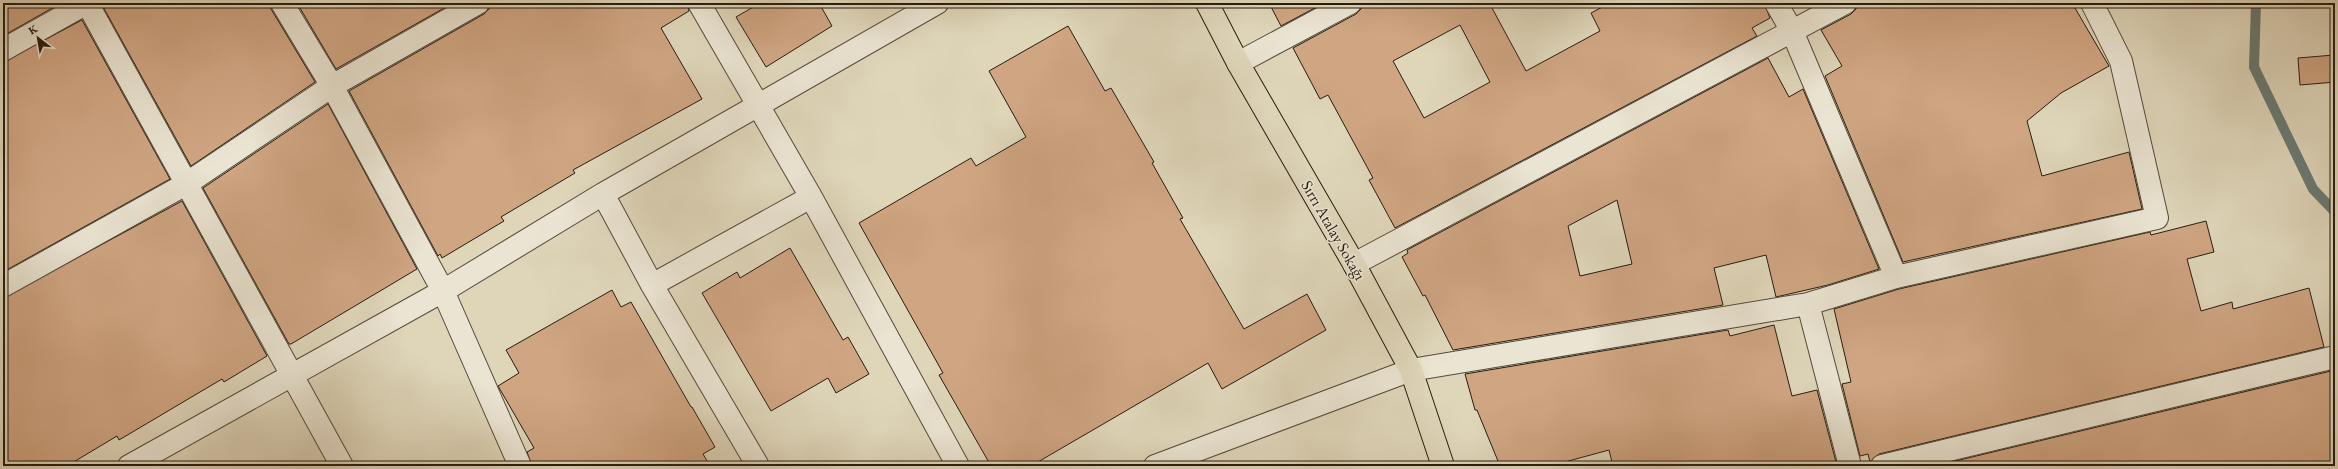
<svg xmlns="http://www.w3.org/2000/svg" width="2338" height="469" viewBox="0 0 2338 469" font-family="'EB Garamond',serif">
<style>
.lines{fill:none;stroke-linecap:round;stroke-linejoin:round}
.stream{stroke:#687a73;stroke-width:10}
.building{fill:#cfa582;stroke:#271c0f;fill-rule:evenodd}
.minor-casing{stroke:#554a3a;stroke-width:24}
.major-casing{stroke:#271c0f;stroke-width:24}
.minor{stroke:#eae4d2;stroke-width:22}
.major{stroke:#dfd6ba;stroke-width:22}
.labels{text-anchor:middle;stroke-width:3;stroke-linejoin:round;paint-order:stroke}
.street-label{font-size:16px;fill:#271c0f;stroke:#eae4d2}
</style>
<rect width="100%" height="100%" fill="#dfd6ba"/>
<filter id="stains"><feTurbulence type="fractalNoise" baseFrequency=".005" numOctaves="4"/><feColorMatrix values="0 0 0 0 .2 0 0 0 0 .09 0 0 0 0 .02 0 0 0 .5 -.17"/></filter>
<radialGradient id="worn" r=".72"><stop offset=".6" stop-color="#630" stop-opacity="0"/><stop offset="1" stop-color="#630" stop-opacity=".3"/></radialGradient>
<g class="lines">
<path class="stream" d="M 2256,3 L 2254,67 L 2313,189 L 2335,212"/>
</g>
<path class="building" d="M 3,3 L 61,3 L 3,36 Z
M 101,3 L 270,3 L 271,9 L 315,82 L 191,166 Z
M 297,3 L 453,3 L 336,69 Z
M 490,3 L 687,3 L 689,11 L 661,28 L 702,99 L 573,170 L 575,173 L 501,217 L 504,221 L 442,258 L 440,254 L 438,256 L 349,91 L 484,14 L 489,9 Z
M 760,3 L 819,3 L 832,26 L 766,67 L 736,17 Z
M 1269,3 L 1324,3 L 1281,26 Z
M 1362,3 L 1501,3 L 1492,8 L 1526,71 L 1600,31 L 1591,13 L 1610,3 L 1764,3 L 1770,18 L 1752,28 L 1757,36 L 1395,228 L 1369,180 L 1373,178 L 1328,95 L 1320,99 L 1293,48 L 1356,14 L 1361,9 ZM 1460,25 L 1490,82 L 1424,118 L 1393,61 Z
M 1806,3 L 1818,3 L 1809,8 Z
M 1857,3 L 2072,3 L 2109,66 L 2061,93 L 2027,121 L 2042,176 L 2129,152 L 2142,209 L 1903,262 L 1825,76 L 1842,66 L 1821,30 L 1851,14 L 1856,9 Z
M 82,20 L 170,179 L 3,272 L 3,62 Z
M 1068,26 L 1105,91 L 1111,88 L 1154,162 L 1152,163 L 1183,218 L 1180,219 L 1244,329 L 1307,294 L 1326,330 L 1222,389 L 1208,363 L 1031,466 L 991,466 L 939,375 L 943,373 L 859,223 L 971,158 L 976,166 L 1026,137 L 989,71 Z
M 2334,55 L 2335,82 L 2300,85 L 2298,58 Z
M 1768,58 L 1789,97 L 1803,89 L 1879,269 L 1828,285 L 1776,297 L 1766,255 L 1714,268 L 1723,305 L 1453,350 L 1425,295 L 1423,296 L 1402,257 L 1408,253 L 1407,250 ZM 1617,200 L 1632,264 L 1580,276 L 1568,226 Z
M 328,104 L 417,269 L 291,344 L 289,344 L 203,188 Z
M 182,201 L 267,356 L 224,382 L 222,379 L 119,440 L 117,436 L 67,466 L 3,466 L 3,298 Z
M 2206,221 L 2214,252 L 2187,259 L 2201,311 L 2232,302 L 2233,309 L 2309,288 L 2324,347 L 1879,454 L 1870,462 L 1868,454 L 1860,456 L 1842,384 L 1851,382 L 1834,309 L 1899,289 L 2150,232 L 2151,235 Z
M 790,248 L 843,340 L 848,337 L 869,374 L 836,393 L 828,378 L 771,411 L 702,293 L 737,272 L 740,278 Z
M 612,290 L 621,307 L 631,302 L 691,407 L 692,407 L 715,447 L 703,454 L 710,466 L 532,466 L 527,452 L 534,448 L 498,386 L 519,373 L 506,350 Z
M 1774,325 L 1792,396 L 1817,390 L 1836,462 L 1823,466 L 1613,466 L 1609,450 L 1550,466 L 1500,466 L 1477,410 L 1475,410 L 1465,374 L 1728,330 L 1730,336 Z
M 2331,371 L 2335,387 L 2335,466 L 1948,466 L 1947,463 Z"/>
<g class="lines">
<g class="minor-casing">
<path id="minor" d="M 282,3 L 332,86 L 443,291 L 520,466
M 699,3 L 811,197 L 958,466
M 1776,3 L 1792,31 L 1896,277
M 3,50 L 87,3 L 342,466
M 1238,63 L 1350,3
M 603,194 L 652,285 L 811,197
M 1354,264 L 1845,3
M 652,285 L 758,466
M 3,286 L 186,184 L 332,86 L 478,3
M 1808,304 L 1850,466
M 129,466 L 443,291 L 603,194 L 937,3
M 1155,466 L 1411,370 L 1808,304 L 1896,277 L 2157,218 L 2121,61 L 2092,3
M 1882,466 L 2335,357"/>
</g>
<g class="major-casing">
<path id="major" d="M 1207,3 L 1238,63 L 1354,264 L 1411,370 L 1443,466"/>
</g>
<use href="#minor" class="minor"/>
<use href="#major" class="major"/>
</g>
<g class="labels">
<g class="street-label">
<text transform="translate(1334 230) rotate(60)" y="6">Sırrı Atalay Sokağı</text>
</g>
</g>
<rect width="2338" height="469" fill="none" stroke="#dfd6ba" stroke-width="16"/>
<rect x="4" y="4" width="2330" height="461" fill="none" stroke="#271c0f" stroke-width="2"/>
<rect x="8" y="8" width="2322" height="453" fill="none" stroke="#271c0f"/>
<g transform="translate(38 38) rotate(329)" stroke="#eae4d2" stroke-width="3" paint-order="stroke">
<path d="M0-3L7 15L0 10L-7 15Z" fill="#271c0f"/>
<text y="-6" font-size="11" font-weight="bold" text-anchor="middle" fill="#271c0f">K</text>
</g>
<rect width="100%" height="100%" filter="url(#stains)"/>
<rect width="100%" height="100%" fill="url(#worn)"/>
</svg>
